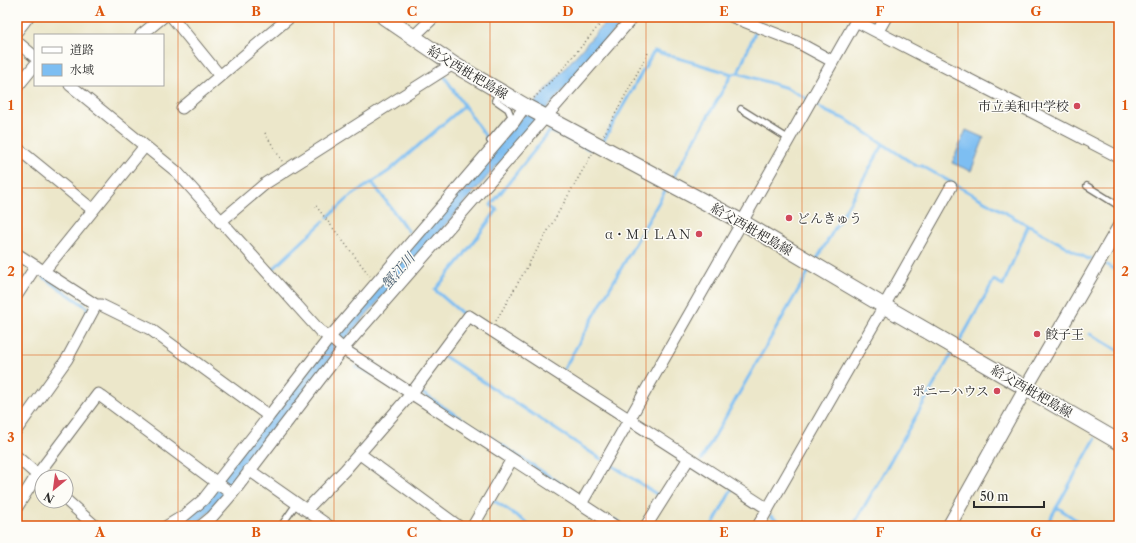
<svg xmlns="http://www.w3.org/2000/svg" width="1136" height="543" viewBox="0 0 1136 543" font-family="'Libre Caslon Text','Noto Serif JP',serif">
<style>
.water{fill:#7dbef2;stroke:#54748e}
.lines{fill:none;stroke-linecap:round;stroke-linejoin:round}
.stream{stroke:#7dbef2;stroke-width:3}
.service-casing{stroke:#6f6d63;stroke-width:8}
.minor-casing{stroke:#6f6d63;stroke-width:13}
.tertiary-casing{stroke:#6f6d63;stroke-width:15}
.secondary-casing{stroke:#6f6d63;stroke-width:17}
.path{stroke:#6f6d63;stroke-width:1.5;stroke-dasharray:1 3;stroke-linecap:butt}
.service{stroke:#fff;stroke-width:5.5}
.minor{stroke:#fff;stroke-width:11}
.tertiary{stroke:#fff;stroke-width:13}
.secondary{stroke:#fff;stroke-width:15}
.grid{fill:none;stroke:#df570e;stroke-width:1;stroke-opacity:0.55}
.poi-dot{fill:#d1495b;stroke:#fdfcf7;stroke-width:1.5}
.labels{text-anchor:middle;stroke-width:3;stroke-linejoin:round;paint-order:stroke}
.street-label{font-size:13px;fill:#2b2b2b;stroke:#fdfcf7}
.poi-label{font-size:13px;fill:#2b2b2b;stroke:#fdfcf7;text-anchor:end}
.water-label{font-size:14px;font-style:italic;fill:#485e71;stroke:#fdfcf7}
.neatline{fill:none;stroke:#df570e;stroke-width:1.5}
.grid-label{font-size:13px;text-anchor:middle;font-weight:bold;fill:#df570e}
</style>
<rect width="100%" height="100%" fill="#fdfcf7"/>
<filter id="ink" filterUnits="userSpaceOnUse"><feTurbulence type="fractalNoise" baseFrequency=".025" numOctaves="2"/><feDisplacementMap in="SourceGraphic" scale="8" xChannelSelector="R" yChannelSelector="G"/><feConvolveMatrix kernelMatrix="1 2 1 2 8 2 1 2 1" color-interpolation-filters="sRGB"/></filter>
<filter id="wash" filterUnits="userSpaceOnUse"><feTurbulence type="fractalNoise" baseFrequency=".012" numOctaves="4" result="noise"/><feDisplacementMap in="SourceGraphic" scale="16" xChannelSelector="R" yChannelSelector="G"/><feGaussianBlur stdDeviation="0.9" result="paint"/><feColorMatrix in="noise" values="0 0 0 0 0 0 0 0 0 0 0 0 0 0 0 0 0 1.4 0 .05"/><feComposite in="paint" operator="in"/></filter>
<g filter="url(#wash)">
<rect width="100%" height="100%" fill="#ece7ca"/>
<path class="water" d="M 610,17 L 627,17 L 341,344 L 213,509 L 193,526 L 173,526 L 186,517 L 329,343 L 531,107 Z
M 966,130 L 984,138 L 971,171 L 952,163 Z"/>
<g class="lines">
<path class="stream" d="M 738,73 L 787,88 L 807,99
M 444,76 L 488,140
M 817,105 L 825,111 L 847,120 L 915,165 L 922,166 L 1088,259 L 1091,258
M 604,140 L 654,51 L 732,74
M 674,176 L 732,74 L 738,73 L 756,30
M 372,182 L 408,231
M 328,217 L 351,196 L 389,171 L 464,106
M 817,259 L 883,145
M 1107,265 L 1119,272
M 272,272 L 271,271 L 324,221
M 43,277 L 88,308 L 87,311
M 464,315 L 435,290 L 461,259 L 497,210 L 491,205 L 550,131 L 589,149
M 1090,334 L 1119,351
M 960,341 L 994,280 L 1003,285 L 1028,226
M 444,356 L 601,459
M 356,367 L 371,374
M 564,369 L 665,191
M 420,390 L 419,391 L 572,491
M 701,460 L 809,271
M 610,464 L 661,497
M 493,500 L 532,526
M 1057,507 L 1085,526
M 771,516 L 786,526
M 615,520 L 625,526
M 712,526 L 732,489
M 853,526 L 951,355
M 1046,526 L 1095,439"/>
</g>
</g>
<g filter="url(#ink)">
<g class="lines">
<g class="service-casing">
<path id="service" d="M 741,109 L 789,139
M 490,141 L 511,116 L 508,109 L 495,100 L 500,92
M 1087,186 L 1119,206
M 281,526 L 297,503"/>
</g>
<g class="minor-casing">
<path id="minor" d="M 172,17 L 220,76
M 733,17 L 797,42 L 832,61
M 856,21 L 1119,157
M 17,31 L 28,17
M 878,31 L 886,17
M 141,35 L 163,17
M 413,37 L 434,17
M 17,42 L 35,57
M 70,85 L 177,172 L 320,331 L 330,337 L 343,349 L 615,526
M 17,87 L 35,65
M 182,108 L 290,17
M 17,148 L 93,210
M 220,222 L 266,183 L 453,64
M 17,254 L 96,305 L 67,359 L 17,429
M 44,271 L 145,146
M 17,295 L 36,266
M 96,305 L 101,305 L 150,329 L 269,416 L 203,500 L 185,515 L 167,526
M 269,416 L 330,337 L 514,122 L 525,106
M 360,454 L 458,526
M 17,457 L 42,479
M 249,470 L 329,526
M 66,500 L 95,526
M 581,504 L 742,222 L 858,17
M 17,507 L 37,475 L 98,394 L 232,494
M 306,510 L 345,470 L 411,394 L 469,316 L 768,509
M 201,526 L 212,517 L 232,494 L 343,349 L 633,17
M 473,526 L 512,459
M 646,526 L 689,458
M 758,526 L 884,306 L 951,187"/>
</g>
<g class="tertiary-casing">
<path id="tertiary" d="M 949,526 L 1026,388 L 1119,227"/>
</g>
<g class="secondary-casing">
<path id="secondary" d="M 384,17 L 453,64 L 525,106 L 742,222 L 884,306 L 1119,442"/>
</g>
<path class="path" d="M 534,98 L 560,72 L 606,17
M 265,133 L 282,161
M 604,135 L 649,51
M 316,206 L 370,276
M 496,321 L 592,154"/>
<use href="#service" class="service"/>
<use href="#minor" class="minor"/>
<use href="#tertiary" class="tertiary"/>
<use href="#secondary" class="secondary"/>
</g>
</g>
<path class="grid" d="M 178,17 L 178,526M 334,17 L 334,526M 490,17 L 490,526M 646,17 L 646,526M 802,17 L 802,526M 958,17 L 958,526M 17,188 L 1119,188M 17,355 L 1119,355"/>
<g class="poi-dot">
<circle cx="1077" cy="106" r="4"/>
<circle cx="789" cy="218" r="4"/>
<circle cx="699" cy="234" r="4"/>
<circle cx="1037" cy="334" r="4"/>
<circle cx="997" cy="391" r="4"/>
</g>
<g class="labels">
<g class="street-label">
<text transform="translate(468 72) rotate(31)" y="5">給父西枇杷島線</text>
<text transform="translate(752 229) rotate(30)" y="5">給父西枇杷島線</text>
<text transform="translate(1032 391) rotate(30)" y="5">給父西枇杷島線</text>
</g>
<g class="poi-label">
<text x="1069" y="111">市立美和中学校</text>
<text x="797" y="223" text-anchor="start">どんきゅう</text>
<text x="691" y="239">α・ＭＩＬＡＮ</text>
<text x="1045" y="339" text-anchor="start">餃子王</text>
<text x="989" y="396">ポニーハウス</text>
</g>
<g class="water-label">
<text transform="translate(398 271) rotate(-49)" y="5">蟹江川</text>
</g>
</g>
<rect width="1136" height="543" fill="none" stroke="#fdfcf7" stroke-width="44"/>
<rect x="34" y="34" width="130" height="52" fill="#fdfcf7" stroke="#a9a8a5"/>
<rect x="42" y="47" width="20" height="6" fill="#ffffff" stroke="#a9a8a5"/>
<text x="70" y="54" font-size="12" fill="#2b2b2b">道路</text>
<rect x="42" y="64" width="20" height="12" fill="#7dbef2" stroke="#a9a8a5"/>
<text x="70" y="74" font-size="12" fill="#2b2b2b">水域</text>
<g transform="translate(54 489) rotate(209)"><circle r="19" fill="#fdfcf7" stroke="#a9a8a5"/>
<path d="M0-3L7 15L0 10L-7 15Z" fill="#d1495b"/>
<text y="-6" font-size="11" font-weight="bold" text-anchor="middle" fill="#2b2b2b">N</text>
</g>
<path d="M974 501v6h70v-6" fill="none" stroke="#2b2b2b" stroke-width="2"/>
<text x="980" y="501" font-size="12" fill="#2b2b2b" stroke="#fdfcf7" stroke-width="3" paint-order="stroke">50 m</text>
<rect x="22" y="22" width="1092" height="499" class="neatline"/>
<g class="grid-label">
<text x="100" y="16">A</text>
<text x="256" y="16">B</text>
<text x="412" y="16">C</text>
<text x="568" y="16">D</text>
<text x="724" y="16">E</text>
<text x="880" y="16">F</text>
<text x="1036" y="16">G</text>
<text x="11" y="110">1</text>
<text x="1125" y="110">1</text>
<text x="11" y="276">2</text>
<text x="1125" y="276">2</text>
<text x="11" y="442">3</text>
<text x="1125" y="442">3</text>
<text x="100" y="537">A</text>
<text x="256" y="537">B</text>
<text x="412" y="537">C</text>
<text x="568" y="537">D</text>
<text x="724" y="537">E</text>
<text x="880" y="537">F</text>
<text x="1036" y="537">G</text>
</g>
</svg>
